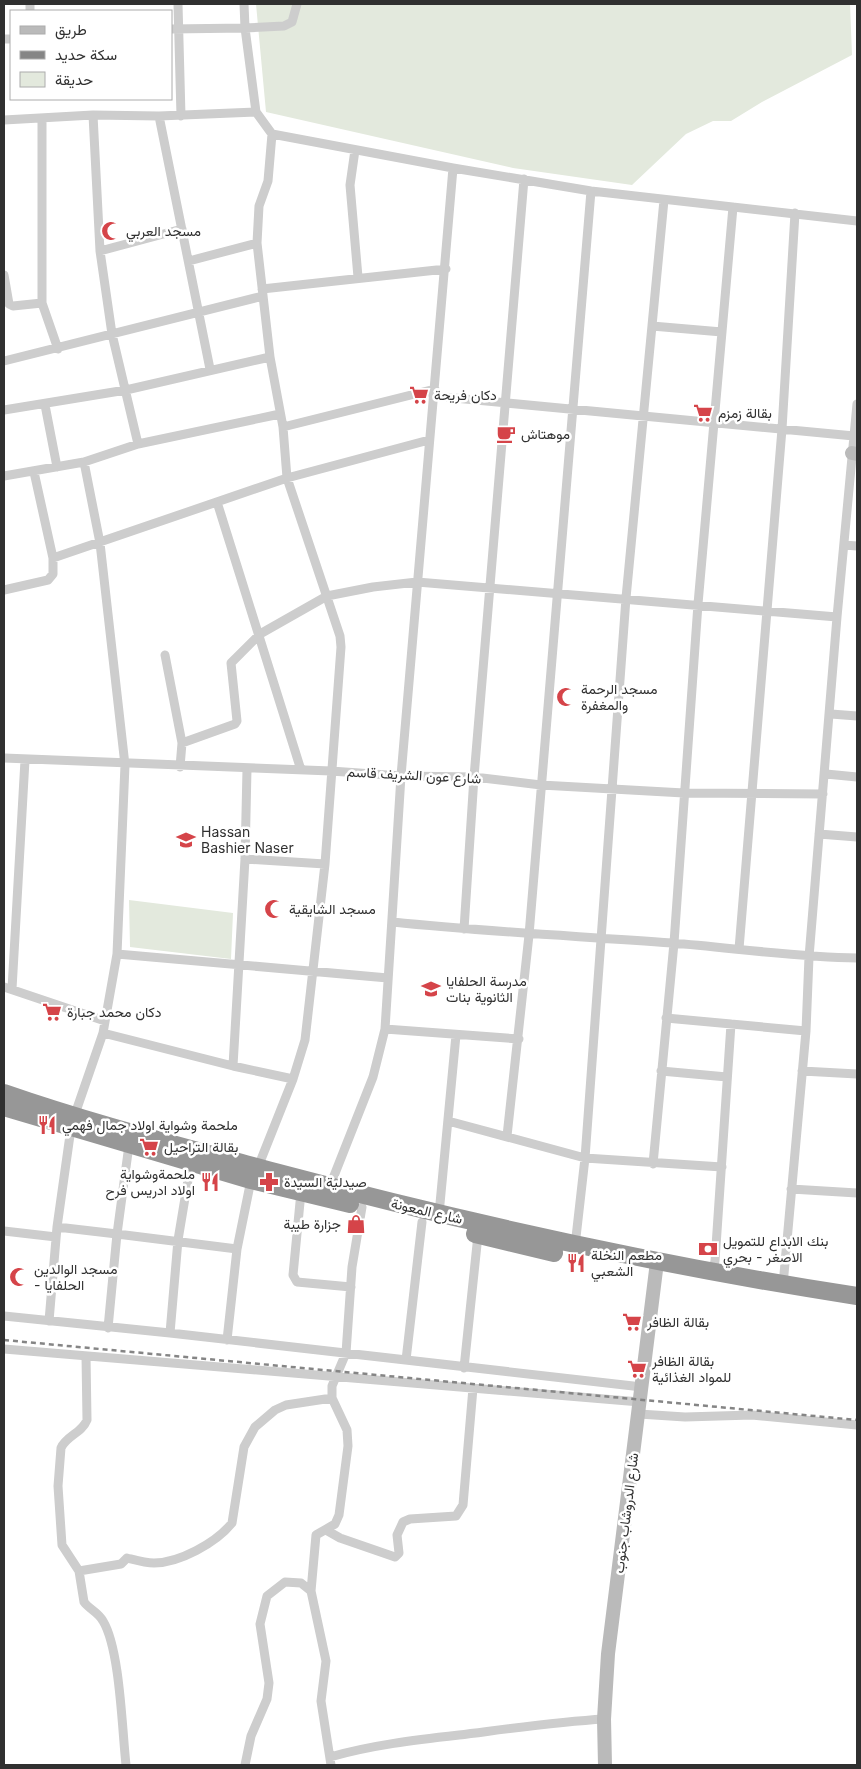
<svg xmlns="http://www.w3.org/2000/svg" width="861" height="1769" viewBox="0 0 861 1769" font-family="Inter,Vazirmatn,sans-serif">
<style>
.green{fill:#e3e9dd}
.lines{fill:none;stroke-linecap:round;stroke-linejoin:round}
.street{stroke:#cdcdcd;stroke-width:9}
.secondary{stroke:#bababa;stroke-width:14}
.highway{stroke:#979797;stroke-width:18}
.rail{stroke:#858585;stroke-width:2.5;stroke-dasharray:5 4;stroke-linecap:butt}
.labels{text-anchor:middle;stroke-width:5;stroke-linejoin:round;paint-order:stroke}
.poi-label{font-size:14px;fill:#303030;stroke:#fff;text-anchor:start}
.street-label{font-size:14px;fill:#303030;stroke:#fff}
</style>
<rect width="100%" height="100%" fill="#fff"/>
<path class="green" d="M 256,4 L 850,4 L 852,55 L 762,102 L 731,121 L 713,121 L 686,134 L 632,185 L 513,168 L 266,112 Z
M 129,900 L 233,913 L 231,959 L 130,947 Z"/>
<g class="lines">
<path class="street" d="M 30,4 L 30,11
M 178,4 L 181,116
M 244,4 L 245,28 L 284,26 L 292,22 L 297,4
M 171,29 L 245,28 L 256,112 L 272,134 L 453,168 L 591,191 L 857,221
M 4,39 L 11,39
M 93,115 L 100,251 L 112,334 L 138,444
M 159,116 L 210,369
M 4,120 L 93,115 L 159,116 L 256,112
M 42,120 L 42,303 L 58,349
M 355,150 L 350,185 L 358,277
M 100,251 L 182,229
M 189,261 L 257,243
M 4,275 L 9,304 L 13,306 L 42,303
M 262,289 L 446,269
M 652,326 L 722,332
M 4,361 L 263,296
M 433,396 L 854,436
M 45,405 L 57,467
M 4,410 L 126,390 L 270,357
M 283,427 L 435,389
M 4,476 L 84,462 L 138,444 L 280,414
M 217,502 L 301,770
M 844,545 L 857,546
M 53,558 L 287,478 L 429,440
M 4,590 L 48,580 L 53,574 L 53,558 L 34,472
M 165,655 L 182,743 L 180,767
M 831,714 L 857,716
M 182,743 L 235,724 L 237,721 L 231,663 L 260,634 L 327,596 L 373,587 L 417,582 L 837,617
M 4,758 L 331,771 L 401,776 L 474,777 L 541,785 L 684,793 L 823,794
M 826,774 L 857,777
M 819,834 L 857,837
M 245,859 L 325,864
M 393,922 C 486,932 579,936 672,943 C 734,948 795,957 857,958
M 464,929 L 474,777 L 524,179
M 739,949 L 782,429 L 795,213
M 117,954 L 388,978
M 4,987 L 105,1021
M 12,989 L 25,760
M 666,1018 L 806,1031
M 385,1029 L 519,1039
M 103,1033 L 233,1066 L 293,1079
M 233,1066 L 245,859 L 247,769
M 661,1071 L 727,1077
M 802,1071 L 857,1074
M 74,1117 L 103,1033 L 117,954 L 125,765 L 100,543 L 84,462
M 448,1121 L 585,1158 L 722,1167
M 507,1136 L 529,935 L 591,191
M 653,1164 L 674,943 L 698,604 L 733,207
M 258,1167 L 293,1079 L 305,1040 L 325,864 L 341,647 L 340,636 L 287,478 L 283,427 L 270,357 L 257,243 L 259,206 L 268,181 L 272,134
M 330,1186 L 373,1077 L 385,1029 L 401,776 L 453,168
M 791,1189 L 857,1193
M 301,1192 L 293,1275 L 297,1282 L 351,1287
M 439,1214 L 456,1035
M 57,1227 L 117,1234 L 129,1145
M 4,1231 L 56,1237
M 575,1246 L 585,1158 L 626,598 L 664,200
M 712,1272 L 715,1261 L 731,1024
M 783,1285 L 806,1031 L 809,957 L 837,617 L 857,404
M 4,1316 L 170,1333 L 642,1387
M 49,1321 L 57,1227 L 71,1128
M 108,1328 L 117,1234 L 237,1249
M 170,1333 L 178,1240 L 191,1162
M 227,1340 L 237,1249 L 251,1180
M 4,1349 L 640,1402
M 86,1356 L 87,1420 C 82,1433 66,1436 61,1448 L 58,1486 L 62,1545 L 79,1571 L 84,1602 C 89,1609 98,1612 103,1621 C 120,1649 122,1729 126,1765
M 406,1360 L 422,1222
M 464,1368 L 478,1235
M 639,1414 L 685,1417 L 752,1415 L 857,1425
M 326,1530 L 340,1538 L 395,1557 L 399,1553 L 397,1535 L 403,1522 L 410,1519 L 456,1516 L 463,1505 L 473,1388
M 79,1571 L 121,1564 L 127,1558 C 135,1560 145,1563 154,1563 C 179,1563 216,1543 232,1523 L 244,1447 L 255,1427 L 275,1410 L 286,1405 L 332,1398
M 330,1757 C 372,1745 415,1740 459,1735 C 507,1729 555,1722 604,1719
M 245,1765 L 251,1736 L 267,1699 L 269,1683 L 260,1624 L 267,1596 L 285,1582 L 301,1583 L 311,1591
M 331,1765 L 321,1701 L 326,1661 L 311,1591 L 316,1535 L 335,1524 L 339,1515 L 348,1446 L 347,1430 L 332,1398 L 332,1386 L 346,1353 L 352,1267 L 362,1207"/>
<path class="secondary" d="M 852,453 L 857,454
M 605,1765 L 604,1719 L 608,1654 L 657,1262"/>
<path class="highway" d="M 4,1093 C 93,1124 184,1147 275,1172 C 467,1223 661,1266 857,1296
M 4,1107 L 251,1180 L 350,1204
M 475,1234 L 554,1253"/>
<path class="rail" d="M 4,1340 L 857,1420"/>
</g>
<defs>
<g id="mosque-bare" transform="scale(1.5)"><path d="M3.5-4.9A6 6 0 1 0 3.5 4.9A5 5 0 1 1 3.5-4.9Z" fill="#d54449" stroke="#fff" stroke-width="2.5" paint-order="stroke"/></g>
<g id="supermarket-bare" transform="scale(1.5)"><path d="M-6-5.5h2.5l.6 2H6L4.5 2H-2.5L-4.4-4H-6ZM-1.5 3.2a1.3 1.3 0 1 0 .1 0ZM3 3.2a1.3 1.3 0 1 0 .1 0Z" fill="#d54449" stroke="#fff" stroke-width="2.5" paint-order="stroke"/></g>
<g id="cafe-bare" transform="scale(1.5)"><path d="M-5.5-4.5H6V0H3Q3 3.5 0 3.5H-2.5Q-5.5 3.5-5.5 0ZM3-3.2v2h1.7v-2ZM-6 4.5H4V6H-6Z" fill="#d54449" stroke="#fff" stroke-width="2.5" paint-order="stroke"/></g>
<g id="school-bare" transform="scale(1.5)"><path d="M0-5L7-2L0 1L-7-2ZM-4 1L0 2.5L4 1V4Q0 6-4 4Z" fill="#d54449" stroke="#fff" stroke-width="2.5" paint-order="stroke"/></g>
<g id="restaurant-bare" transform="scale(1.5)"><path d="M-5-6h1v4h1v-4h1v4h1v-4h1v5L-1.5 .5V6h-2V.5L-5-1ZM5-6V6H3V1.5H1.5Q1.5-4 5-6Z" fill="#d54449" stroke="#fff" stroke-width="2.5" paint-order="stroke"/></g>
<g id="pharmacy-bare" transform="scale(1.5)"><path d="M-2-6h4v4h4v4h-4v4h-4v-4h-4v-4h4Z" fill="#d54449" stroke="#fff" stroke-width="2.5" paint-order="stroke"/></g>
<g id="shop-bare" transform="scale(1.5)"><path d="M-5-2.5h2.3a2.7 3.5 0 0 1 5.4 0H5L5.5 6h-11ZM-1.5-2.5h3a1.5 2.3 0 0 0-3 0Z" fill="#d54449" stroke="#fff" stroke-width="2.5" paint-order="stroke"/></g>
<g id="bank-bare" transform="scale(1.5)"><path d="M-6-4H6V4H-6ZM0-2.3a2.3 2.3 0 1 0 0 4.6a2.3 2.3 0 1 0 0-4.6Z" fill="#d54449" stroke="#fff" stroke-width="2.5" paint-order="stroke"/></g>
</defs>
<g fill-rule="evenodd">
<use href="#mosque-bare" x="111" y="231"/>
<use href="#supermarket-bare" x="419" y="395"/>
<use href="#supermarket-bare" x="703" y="413"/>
<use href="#cafe-bare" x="506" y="434"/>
<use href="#mosque-bare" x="566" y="697"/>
<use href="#school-bare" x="186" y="840"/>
<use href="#mosque-bare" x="274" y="909"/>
<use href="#school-bare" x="431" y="989"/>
<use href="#supermarket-bare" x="52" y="1012"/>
<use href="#restaurant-bare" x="47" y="1125"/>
<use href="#supermarket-bare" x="149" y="1147"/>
<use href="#restaurant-bare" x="210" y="1182"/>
<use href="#pharmacy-bare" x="269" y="1182"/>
<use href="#shop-bare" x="356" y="1224"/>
<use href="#bank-bare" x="708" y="1249"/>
<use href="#restaurant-bare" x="576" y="1263"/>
<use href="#mosque-bare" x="19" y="1277"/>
<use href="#supermarket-bare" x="632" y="1322"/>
<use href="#supermarket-bare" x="637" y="1369"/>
</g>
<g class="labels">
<g class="poi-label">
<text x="126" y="236">مسجد العربي</text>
<text x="434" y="400">دكان فريحة</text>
<text x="718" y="418">بقالة زمزم</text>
<text x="521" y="439">موهتاش</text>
<text x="581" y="694">مسجد الرحمة<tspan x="581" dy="16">والمغفرة</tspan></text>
<text x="201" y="837">Hassan<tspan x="201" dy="16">Bashier Naser</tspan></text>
<text x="289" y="914">مسجد الشايقية</text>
<text x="446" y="986">مدرسة الحلفايا<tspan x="446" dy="16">الثانوية بنات</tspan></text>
<text x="67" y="1017">دكان محمد جبارة</text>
<text x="62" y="1130">ملحمة وشواية اولاد جمال فهمي</text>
<text x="164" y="1152">بقالة التراحيل</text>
<text x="195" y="1179" text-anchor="end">ملحمةوشواية<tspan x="195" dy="16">اولاد ادريس فرح</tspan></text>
<text x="284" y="1187">صيدلية السيدة</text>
<text x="341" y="1229" text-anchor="end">جزارة طيبة</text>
<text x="723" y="1246">بنك الابداع للتمويل<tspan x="723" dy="16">الاصغر - بحري</tspan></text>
<text x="591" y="1260">مطعم النخلة<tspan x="591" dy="16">الشعبي</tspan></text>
<text x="34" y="1274">مسجد الوالدين<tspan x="34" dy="16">- الحلفايا</tspan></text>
<text x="647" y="1327">بقالة الظافر</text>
<text x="652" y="1366">بقالة الظافر<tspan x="652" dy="16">للمواد الغذائية</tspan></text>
</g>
<g class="street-label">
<text transform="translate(414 775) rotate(3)" y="5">شارع عون الشريف قاسم</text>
<text transform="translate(427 1211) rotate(13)" y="5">شارع المعونة</text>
<text transform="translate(626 1513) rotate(-83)" y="5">شارع الدروشاب جنوب</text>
</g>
</g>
<rect width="861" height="1769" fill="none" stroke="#303030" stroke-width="10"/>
<rect x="10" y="10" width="162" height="90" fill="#ffffff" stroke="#acacac"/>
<rect x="20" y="26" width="25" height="8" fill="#bababa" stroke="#acacac"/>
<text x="55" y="35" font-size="15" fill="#303030">طريق</text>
<rect x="20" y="51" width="25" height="8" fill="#858585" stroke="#acacac"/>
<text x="55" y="60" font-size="15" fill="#303030">سكة حديد</text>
<rect x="20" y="72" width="25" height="15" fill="#e3e9dd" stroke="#acacac"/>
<text x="55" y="85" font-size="15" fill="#303030">حديقة</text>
</svg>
